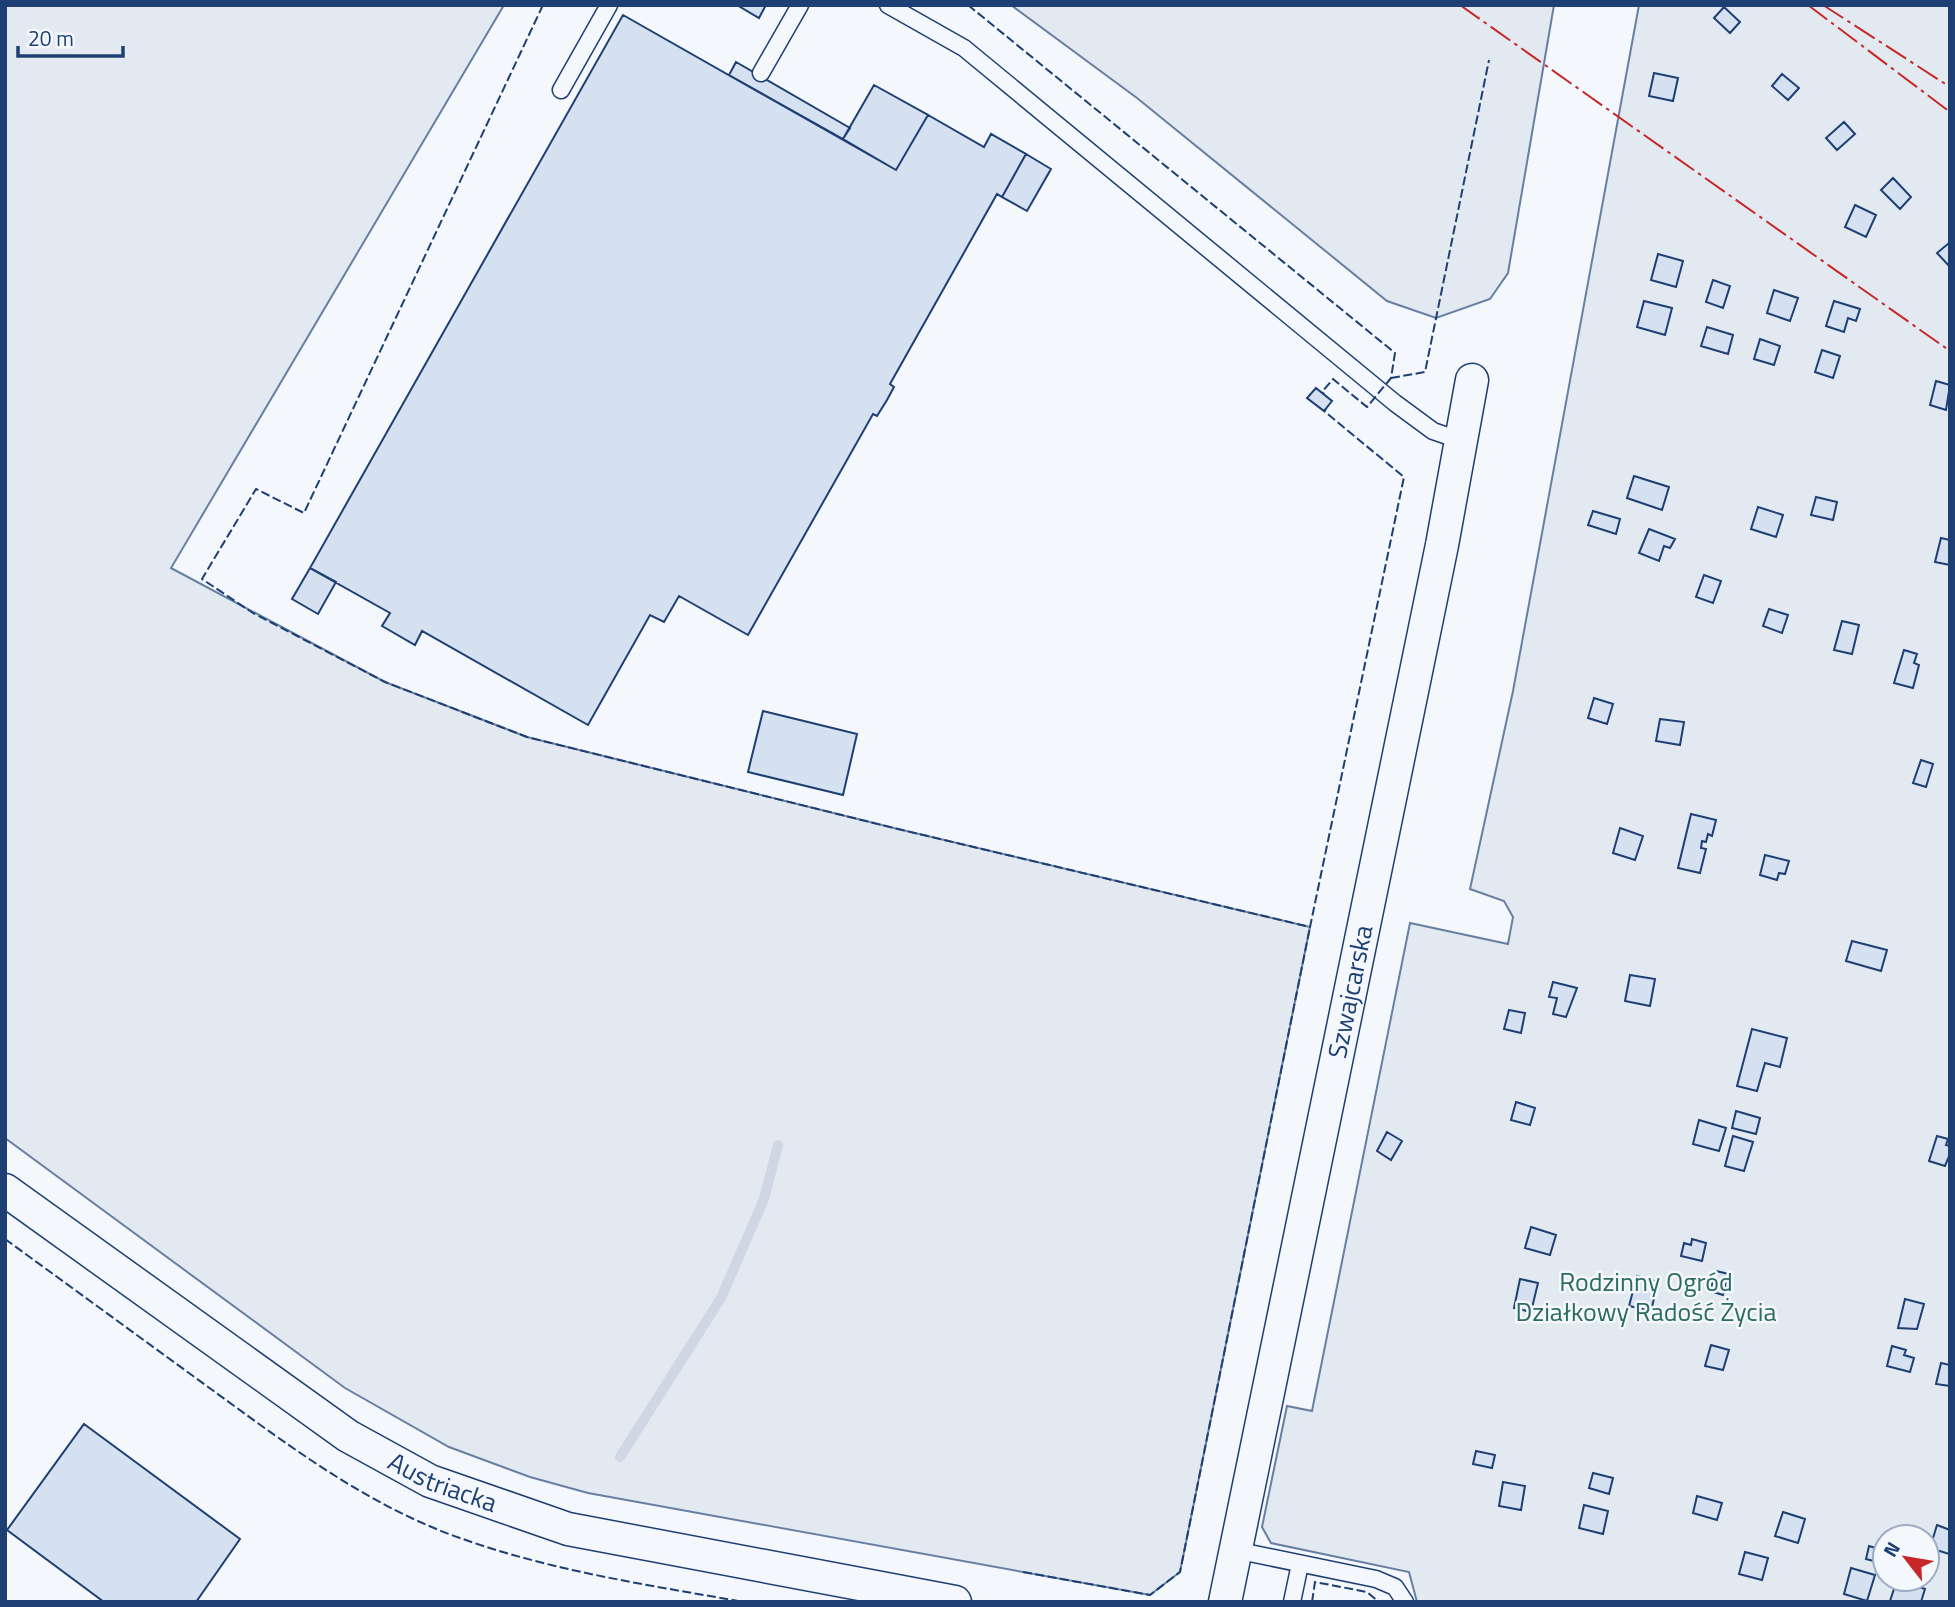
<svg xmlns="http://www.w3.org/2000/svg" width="1955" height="1607" viewBox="0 0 1955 1607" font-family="'Titillium Web',sans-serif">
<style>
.green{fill:#e3e9f0;stroke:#687fa3;stroke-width:2;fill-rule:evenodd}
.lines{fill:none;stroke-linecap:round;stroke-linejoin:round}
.stream{stroke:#cfd7e4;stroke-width:10}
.building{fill:#d5e0f0;stroke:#1d3f73;stroke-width:2}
.service-casing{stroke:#1d3f73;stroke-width:19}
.minor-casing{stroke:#1d3f73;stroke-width:35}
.service{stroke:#f4f7fb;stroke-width:16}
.minor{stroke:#f4f7fb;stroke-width:32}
.fence{stroke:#1d3f73;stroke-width:2;stroke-dasharray:9 3.5;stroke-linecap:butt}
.power{stroke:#c62828;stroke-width:2;stroke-dasharray:24 5 3.5 5;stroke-linecap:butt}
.labels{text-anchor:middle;stroke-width:5;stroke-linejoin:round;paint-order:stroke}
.street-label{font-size:26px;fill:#1d3f73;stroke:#f4f7fb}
.park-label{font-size:26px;fill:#2c6c60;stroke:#f4f7fb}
</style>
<rect width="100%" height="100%" fill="#f4f7fb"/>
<path class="green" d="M 5,5 L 504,5 L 171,568 L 385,682 L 527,737 L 898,829 L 1310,927 L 1180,1572 L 1150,1595 L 588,1493 L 530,1477 L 449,1447 L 345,1388 L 5,1138 Z
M 1011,5 L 1554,5 L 1508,273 L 1490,299 L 1436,318 L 1387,301 L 1137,98 Z
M 1639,5 L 1950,5 L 1950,1602 L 1417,1602 L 1409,1572 L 1271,1543 L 1262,1527 L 1287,1406 L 1312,1411 L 1410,923 L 1508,944 L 1513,917 L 1504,901 L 1470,889 L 1513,691 ZM 1885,1537 L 1927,1537 L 1927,1579 L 1885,1579 Z"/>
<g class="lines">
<path class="stream" d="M 620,1457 L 721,1298 L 764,1199 L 778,1145"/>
</g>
<path class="building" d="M 737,5 L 766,5 L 759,18 Z
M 1724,7 L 1740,22 L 1730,33 L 1714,18 Z
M 623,15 L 896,170 L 928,115 L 984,147 L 991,134 L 1026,154 L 1002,197 L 997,194 L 890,384 L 894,387 L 887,400 L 877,416 L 873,414 L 748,635 L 679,596 L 664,622 L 650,615 L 588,725 L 422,631 L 415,645 L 382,626 L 390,613 L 310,568 Z
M 736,62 L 850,128 L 843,139 L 729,75 Z
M 1654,73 L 1678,78 L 1673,101 L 1649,96 Z
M 1782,74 L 1799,88 L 1788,100 L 1772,86 Z
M 874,85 L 928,115 L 896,170 L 843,139 Z
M 1844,122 L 1855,134 L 1837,150 L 1826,138 Z
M 1026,154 L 1051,169 L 1027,211 L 1002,197 Z
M 1893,178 L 1911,197 L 1900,209 L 1881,190 Z
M 1855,205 L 1876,215 L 1866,237 L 1845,227 Z
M 1949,243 L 1950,245 L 1950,267 L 1937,253 Z
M 1658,254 L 1683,261 L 1676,287 L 1651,280 Z
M 1713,280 L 1730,286 L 1723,308 L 1706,302 Z
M 1774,290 L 1798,298 L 1790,321 L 1767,313 Z
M 1644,301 L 1672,308 L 1665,335 L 1637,327 Z
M 1834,301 L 1860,309 L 1856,321 L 1848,318 L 1844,332 L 1826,326 Z
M 1707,327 L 1733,335 L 1728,354 L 1701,346 Z
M 1760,339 L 1780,346 L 1774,365 L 1754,359 Z
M 1822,350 L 1840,356 L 1833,378 L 1815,372 Z
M 1936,381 L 1950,385 L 1946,410 L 1930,405 Z
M 1316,388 L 1332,401 L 1324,411 L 1307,398 Z
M 1634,476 L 1669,487 L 1662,510 L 1627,498 Z
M 1816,497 L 1837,502 L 1833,520 L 1811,515 Z
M 1758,507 L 1783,515 L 1776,537 L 1751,529 Z
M 1593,511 L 1620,519 L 1616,534 L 1588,525 Z
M 1649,529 L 1675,539 L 1670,548 L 1664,546 L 1659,561 L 1639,553 Z
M 1941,538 L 1950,540 L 1950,565 L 1935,562 Z
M 310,568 L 336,582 L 318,614 L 292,599 Z
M 1704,575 L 1721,581 L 1713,603 L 1696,597 Z
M 1769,609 L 1788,615 L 1782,633 L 1763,626 Z
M 1842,621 L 1859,625 L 1852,654 L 1834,650 Z
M 1904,650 L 1917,654 L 1914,663 L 1919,665 L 1913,688 L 1894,683 Z
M 1594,698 L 1613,704 L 1607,724 L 1588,718 Z
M 763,711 L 857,734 L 843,795 L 748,772 Z
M 1660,719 L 1684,722 L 1680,745 L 1656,741 Z
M 1921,760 L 1933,764 L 1926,787 L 1913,783 Z
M 1691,814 L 1716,820 L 1712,836 L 1708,834 L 1706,842 L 1702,841 L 1701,848 L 1706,849 L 1700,873 L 1678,868 Z
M 1620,828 L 1643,836 L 1635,860 L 1613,853 Z
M 1765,855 L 1789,861 L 1785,874 L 1779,873 L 1777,880 L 1760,875 Z
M 1852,941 L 1887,950 L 1881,971 L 1846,961 Z
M 1630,975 L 1655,979 L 1650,1006 L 1625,1001 Z
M 1553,982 L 1577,988 L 1566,1017 L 1553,1014 L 1557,998 L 1549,997 Z
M 1509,1010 L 1525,1013 L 1521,1033 L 1504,1029 Z
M 1752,1029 L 1787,1038 L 1780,1067 L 1765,1063 L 1757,1091 L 1737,1086 Z
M 1516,1102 L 1535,1108 L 1530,1125 L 1511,1120 Z
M 1736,1111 L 1760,1118 L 1756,1134 L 1732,1128 Z
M 1699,1120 L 1726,1128 L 1719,1151 L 1693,1144 Z
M 1387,1132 L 1402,1141 L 1391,1160 L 1377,1151 Z
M 1733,1136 L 1753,1142 L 1744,1171 L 1725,1166 Z
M 1937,1136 L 1948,1139 L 1946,1145 L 1950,1146 L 1950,1154 L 1945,1166 L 1929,1161 Z
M 1531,1227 L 1556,1235 L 1550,1255 L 1525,1248 Z
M 1692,1239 L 1706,1243 L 1702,1261 L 1681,1256 L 1684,1243 L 1691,1245 Z
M 1716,1271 L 1729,1274 L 1723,1295 L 1710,1291 Z
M 1637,1276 L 1658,1282 L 1651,1311 L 1629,1306 Z
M 1520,1279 L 1538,1283 L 1531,1312 L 1514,1308 Z
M 1905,1299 L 1924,1304 L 1917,1329 L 1898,1328 Z
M 1711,1345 L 1729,1350 L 1723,1370 L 1705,1366 Z
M 1892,1346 L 1906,1350 L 1904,1355 L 1914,1358 L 1910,1372 L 1887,1366 Z
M 1941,1363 L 1950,1365 L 1950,1386 L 1936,1384 Z
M 84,1424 L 240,1539 L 196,1602 L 104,1602 L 7,1530 Z
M 1476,1451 L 1495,1455 L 1492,1468 L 1473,1464 Z
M 1593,1473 L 1613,1478 L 1609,1494 L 1589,1488 Z
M 1503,1482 L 1525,1486 L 1521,1510 L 1499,1506 Z
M 1697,1496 L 1722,1503 L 1717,1520 L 1693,1513 Z
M 1584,1505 L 1608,1511 L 1603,1534 L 1579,1528 Z
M 1783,1512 L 1805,1519 L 1798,1543 L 1775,1536 Z
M 1937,1525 L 1950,1530 L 1949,1554 L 1930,1548 Z
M 1869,1546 L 1885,1551 L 1881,1563 L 1866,1559 Z
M 1745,1552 L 1768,1558 L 1762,1580 L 1739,1574 Z
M 1851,1568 L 1875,1575 L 1867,1601 L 1844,1594 Z
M 1897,1580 L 1925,1589 L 1921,1602 L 1890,1601 Z"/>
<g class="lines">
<g class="service-casing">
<path id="service" d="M 888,5 L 964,48 L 1395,403 L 1433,431 L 1462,441
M 761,73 L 800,5
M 561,90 L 609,5
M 1235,1550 L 1376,1579 L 1395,1587 L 1405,1602
M 1292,1602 L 1300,1564"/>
</g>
<g class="minor-casing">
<g id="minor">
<path id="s1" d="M 5,1190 L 348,1436 L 430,1481 L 568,1529 L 955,1602"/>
<path id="s2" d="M 1225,1602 L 1442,545 L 1472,380"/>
</g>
</g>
<use href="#service" class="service"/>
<use href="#minor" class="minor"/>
<path class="fence" d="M 543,5 L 304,513 L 256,489 L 202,579 L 253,613 L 385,682 L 527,737 L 898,829 L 1310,927 L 1404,477 L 1324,411 L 1326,409
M 968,5 L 1395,353 L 1391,378 L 1367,407 L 1333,379 L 1322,392 L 1324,394
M 1391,378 L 1425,372 L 1489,60
M 5,1239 C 75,1290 145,1341 215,1392 C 292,1448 369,1506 460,1538 C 552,1571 648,1585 744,1602
M 1023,1572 L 1150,1595 L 1180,1572 L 1310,927
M 1312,1602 L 1315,1582 L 1367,1592 L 1379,1602"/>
<path class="power" d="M 1460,5 L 1950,351
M 1808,5 L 1950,112
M 1823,5 L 1950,87"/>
</g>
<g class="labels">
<g class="street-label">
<text dy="9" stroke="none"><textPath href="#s2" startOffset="623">Szwajcarska</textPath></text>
<text dy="9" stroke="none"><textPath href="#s1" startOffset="528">Austriacka</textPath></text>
</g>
<g class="park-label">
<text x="1646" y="1291">Rodzinny Ogród<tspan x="1646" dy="30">Działkowy Radość Życia</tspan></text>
</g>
</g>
<rect width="1955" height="1607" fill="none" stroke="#1d3f73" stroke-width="14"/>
<g transform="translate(1906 1558) rotate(301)"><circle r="33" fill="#f4f7fb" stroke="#9eadc5" stroke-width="2"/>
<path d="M0-5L12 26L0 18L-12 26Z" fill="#c62828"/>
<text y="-10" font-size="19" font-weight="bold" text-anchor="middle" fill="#1d3f73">N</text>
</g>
<path d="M18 46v10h105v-10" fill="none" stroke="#1d3f73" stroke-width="3.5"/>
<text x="28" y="46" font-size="21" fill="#1d3f73" stroke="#f4f7fb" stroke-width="5" paint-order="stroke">20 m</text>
</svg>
